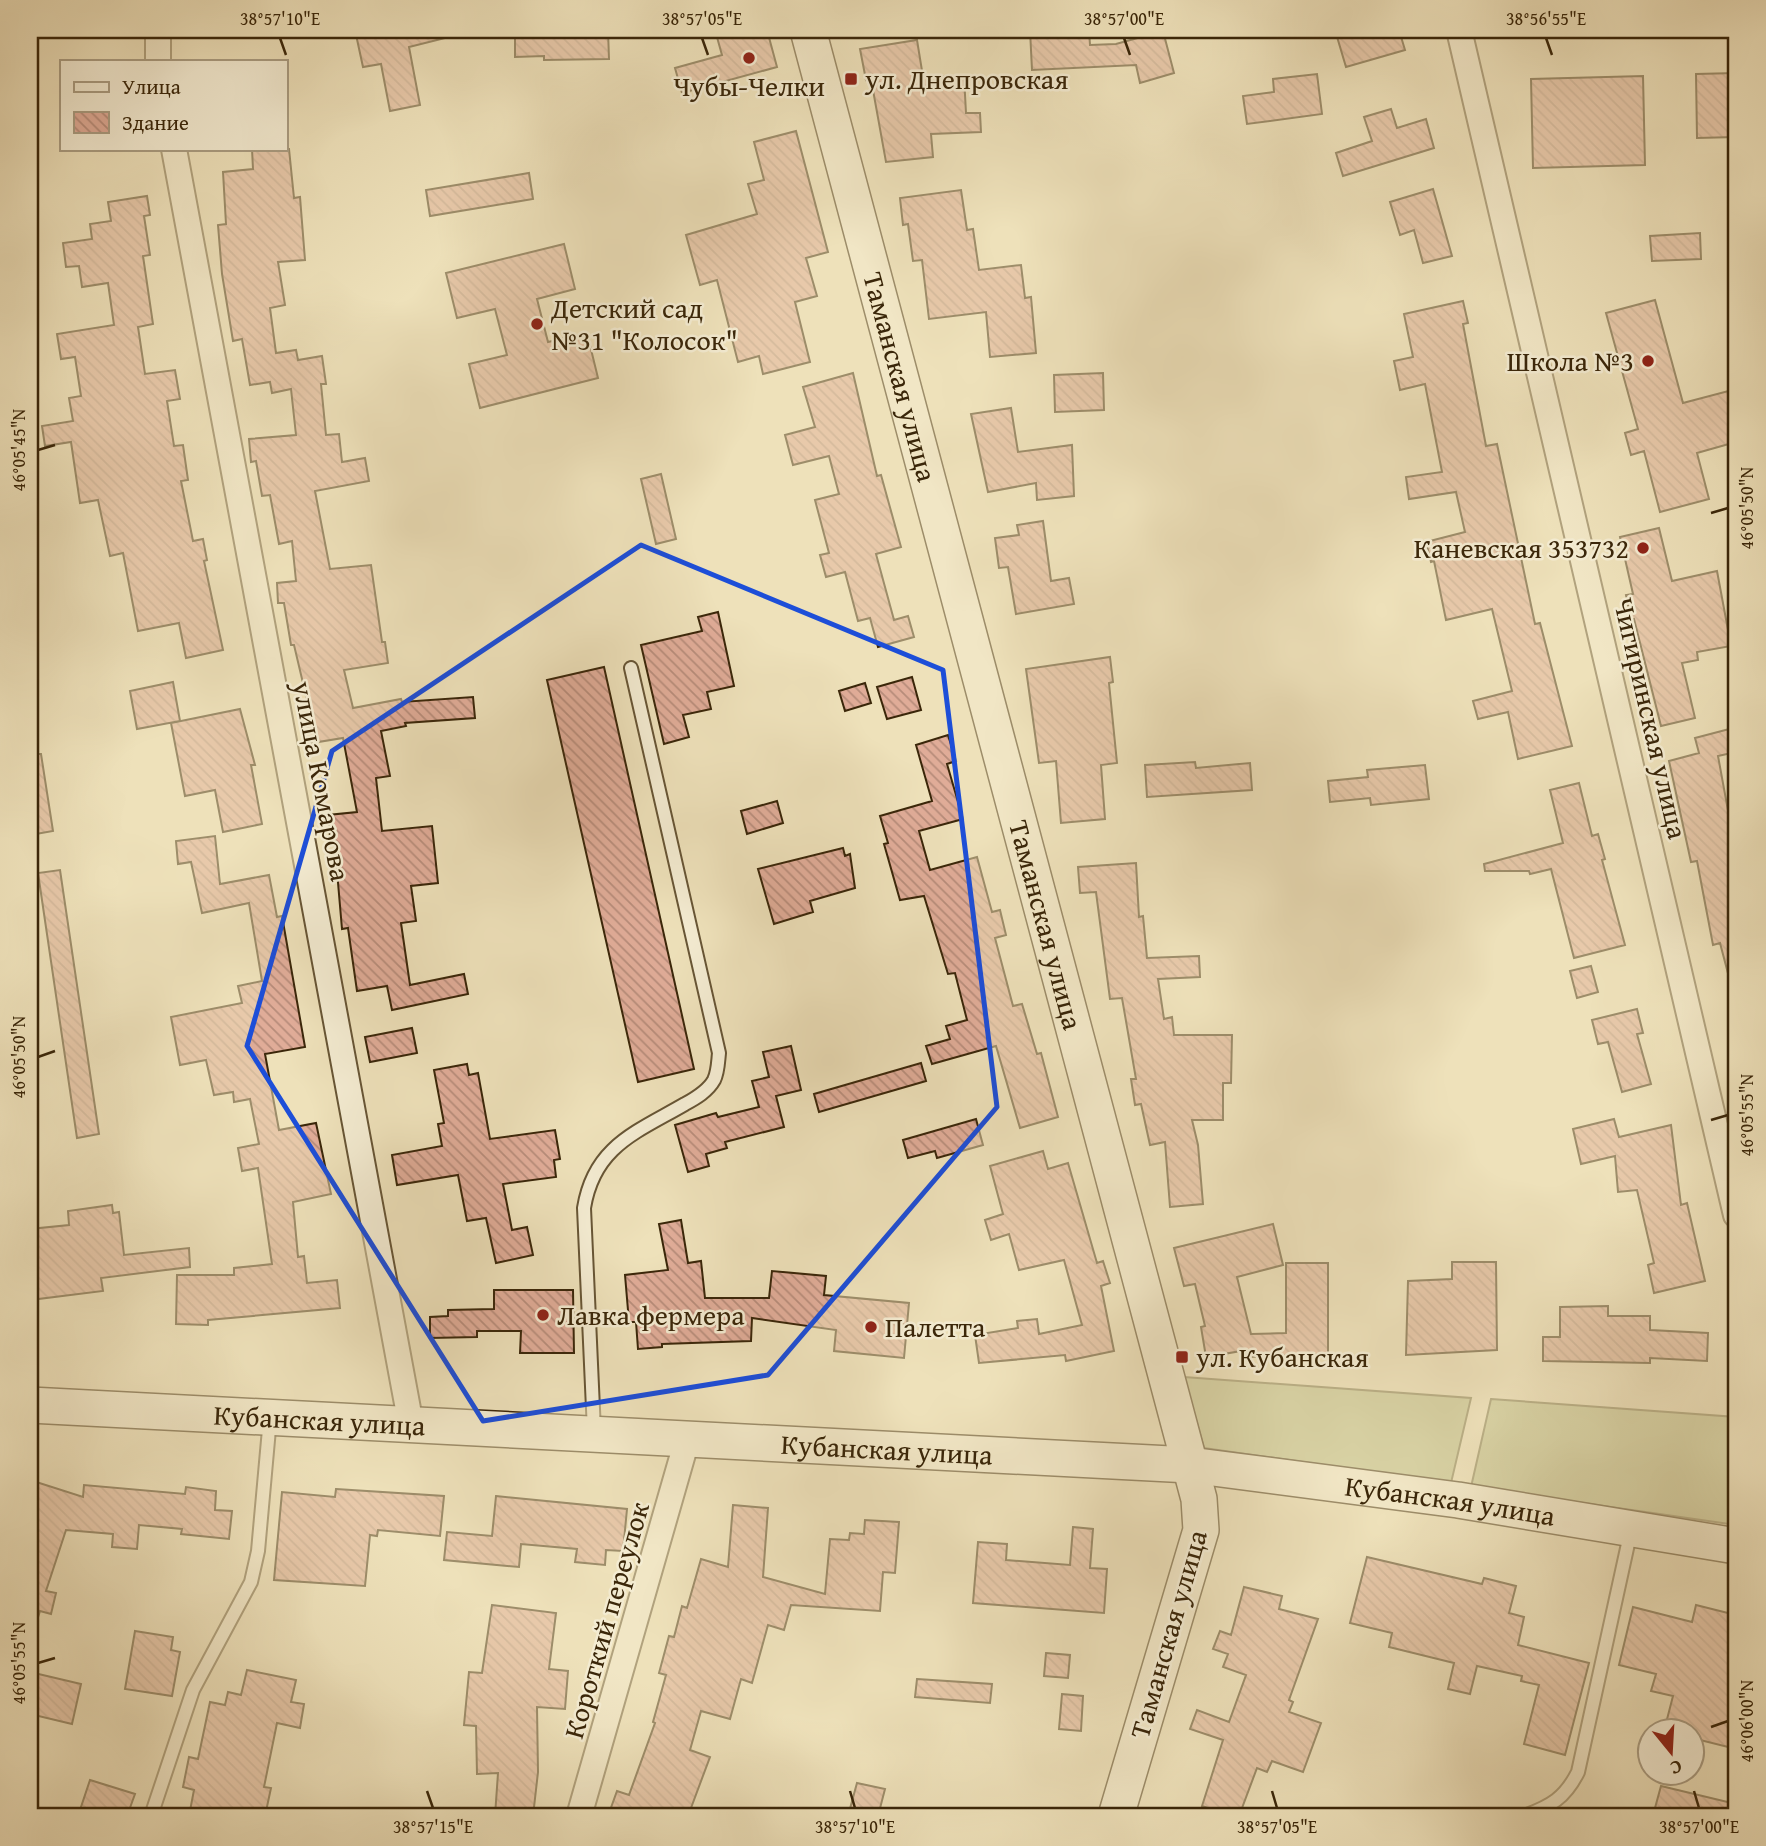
<svg xmlns="http://www.w3.org/2000/svg" width="1766" height="1846" viewBox="0 0 1766 1846" font-family="'Gentium Book Plus',serif">
<style>
.grass{fill:#bec18c;stroke:#7c744a;stroke-width:2}
.building{fill:url(#building-back-hatch);stroke:#3a2609;stroke-width:2}
.lines{fill:none;stroke-linecap:round;stroke-linejoin:round}
.lane-casing{stroke:#675535;stroke-width:16}
.street-casing{stroke:#675535;stroke-width:28}
.secondary-casing{stroke:#3a2609;stroke-width:38}
.lane{stroke:#f4ecd2;stroke-width:12}
.street{stroke:#f4ecd2;stroke-width:24}
.secondary{stroke:#f4ecd2;stroke-width:35}
.marked{fill:none;stroke:#1d4ed8;stroke-width:5;stroke-linejoin:round}
.ticks{fill:none;stroke:#3a2609;stroke-width:2.5}
.poi-dot{fill:#8f2418;stroke:#f4ecd2;stroke-width:2.5}
.labels{text-anchor:middle;stroke-width:5;stroke-linejoin:round;paint-order:stroke}
.poi-label{font-size:28px;fill:#3a2609;stroke:#f4ecd2;text-anchor:start}
.street-label{font-size:28px;fill:#3a2609;stroke:#f4ecd2}
.neatline{fill:none;stroke:#3a2609;stroke-width:2.5}
.ticks-label{font-size:18px;text-anchor:middle;fill:#3a2609}
</style>
<defs>
<pattern id="building-back-hatch" width="6" height="6" patternUnits="userSpaceOnUse" patternTransform="scale(1.75)"><rect width="6" height="6" fill="#e0ac98"/><path d="M-1 5l2 2M0 0l6 6M5-1l2 2" fill="none" stroke="#b78c7a"/></pattern>
</defs>
<rect width="100%" height="100%" fill="#eee1ba"/>
<filter id="stains"><feTurbulence type="fractalNoise" baseFrequency=".00286" numOctaves="4"/><feColorMatrix values="0 0 0 0 .2 0 0 0 0 .09 0 0 0 0 .02 0 0 0 .5 -.17"/></filter>
<radialGradient id="worn" r=".72"><stop offset=".6" stop-color="#630" stop-opacity="0"/><stop offset="1" stop-color="#630" stop-opacity=".3"/></radialGradient>
<path class="grass" d="M 1184,1377 L 1471,1398 L 1451,1483 L 1204,1448 Z
M 1491,1399 L 1736,1417 L 1736,1525 L 1471,1487 Z"/>
<path class="building" d="M 355,30 L 448,30 L 449,37 L 409,47 L 420,105 L 390,111 L 381,64 L 363,67 Z
M 515,30 L 608,30 L 609,59 L 544,60 L 544,56 L 515,57 Z
M 715,30 L 767,30 L 777,67 L 682,93 L 675,68 L 722,55 Z
M 1030,30 L 1089,30 L 1090,45 L 1116,44 L 1163,31 L 1174,73 L 1140,83 L 1136,65 L 1032,70 Z
M 1335,30 L 1399,30 L 1405,50 L 1346,67 Z
M 917,40 L 923,77 L 964,76 L 966,113 L 980,113 L 981,132 L 931,134 L 933,157 L 886,162 L 871,79 L 866,80 L 860,49 Z
M 1736,73 L 1736,137 L 1697,138 L 1696,74 Z
M 1317,74 L 1322,114 L 1247,124 L 1243,96 L 1274,92 L 1273,79 Z
M 1643,76 L 1645,165 L 1533,168 L 1531,79 Z
M 1391,109 L 1397,128 L 1426,119 L 1434,148 L 1343,176 L 1336,153 L 1372,141 L 1364,117 Z
M 796,131 L 828,252 L 806,258 L 817,296 L 795,302 L 810,362 L 763,374 L 759,356 L 738,362 L 717,280 L 700,285 L 686,235 L 757,214 L 748,184 L 764,180 L 754,142 Z
M 252,149 L 289,149 L 294,198 L 300,197 L 305,260 L 278,262 L 285,305 L 270,308 L 276,353 L 296,350 L 298,360 L 322,356 L 326,384 L 321,384 L 326,435 L 339,434 L 342,462 L 365,458 L 369,481 L 315,491 L 330,569 L 371,565 L 382,642 L 385,642 L 388,663 L 344,670 L 353,708 L 401,699 L 402,702 L 473,697 L 475,718 L 405,723 L 406,726 L 381,731 L 390,776 L 376,778 L 382,831 L 432,826 L 438,883 L 411,886 L 416,921 L 401,923 L 410,985 L 464,974 L 468,994 L 392,1010 L 387,986 L 357,991 L 348,928 L 342,929 L 334,836 L 330,837 L 328,815 L 357,812 L 343,738 L 306,744 L 301,718 L 311,717 L 294,645 L 291,645 L 284,603 L 278,603 L 277,583 L 296,581 L 292,541 L 279,544 L 270,495 L 262,496 L 256,461 L 251,462 L 249,439 L 296,435 L 291,389 L 272,393 L 270,382 L 250,385 L 242,339 L 233,341 L 222,274 L 218,225 L 226,224 L 223,172 L 253,169 Z
M 529,173 L 533,199 L 430,216 L 426,190 Z
M 1433,189 L 1452,256 L 1423,263 L 1414,230 L 1400,235 L 1390,202 Z
M 961,190 L 967,230 L 973,229 L 979,270 L 1021,265 L 1025,298 L 1031,297 L 1036,353 L 990,357 L 986,312 L 929,319 L 922,260 L 913,261 L 908,224 L 903,225 L 900,198 Z
M 147,196 L 150,215 L 144,216 L 150,255 L 143,256 L 153,324 L 138,327 L 145,374 L 175,370 L 180,399 L 167,401 L 174,446 L 183,445 L 188,480 L 181,481 L 193,541 L 203,539 L 207,560 L 204,561 L 223,650 L 186,658 L 179,623 L 138,631 L 123,553 L 110,556 L 98,500 L 80,503 L 71,442 L 45,446 L 42,426 L 73,421 L 69,398 L 81,396 L 75,357 L 61,359 L 57,334 L 114,325 L 108,283 L 82,287 L 79,266 L 66,267 L 63,243 L 92,239 L 90,224 L 111,221 L 108,202 Z
M 1700,233 L 1701,259 L 1652,261 L 1650,236 Z
M 564,244 L 575,289 L 537,299 L 548,342 L 587,333 L 598,378 L 480,408 L 469,364 L 507,355 L 495,309 L 457,318 L 446,273 Z
M 1655,300 L 1683,403 L 1736,389 L 1736,442 L 1697,453 L 1709,499 L 1660,512 L 1644,451 L 1631,455 L 1625,433 L 1638,429 L 1606,313 Z
M 1463,301 L 1468,323 L 1463,324 L 1486,446 L 1497,444 L 1535,624 L 1540,623 L 1572,746 L 1518,759 L 1508,712 L 1478,719 L 1473,701 L 1512,691 L 1492,609 L 1446,620 L 1434,561 L 1431,562 L 1426,542 L 1465,532 L 1456,492 L 1409,499 L 1406,477 L 1442,472 L 1425,384 L 1400,390 L 1394,361 L 1413,357 L 1404,314 Z
M 853,373 L 877,476 L 881,475 L 901,547 L 876,554 L 894,620 L 908,616 L 914,637 L 878,647 L 870,618 L 858,621 L 845,572 L 826,577 L 820,555 L 829,553 L 815,500 L 839,494 L 829,456 L 793,465 L 785,435 L 815,427 L 803,387 Z
M 1103,373 L 1104,410 L 1055,412 L 1054,375 Z
M 1011,408 L 1018,452 L 1072,445 L 1074,496 L 1037,500 L 1036,483 L 988,492 L 971,414 Z
M 661,474 L 676,539 L 656,544 L 641,479 Z
M 1043,521 L 1051,581 L 1069,578 L 1074,604 L 1016,614 L 1008,567 L 999,568 L 995,538 L 1019,535 L 1017,525 Z
M 1659,528 L 1672,581 L 1717,571 L 1731,646 L 1697,652 L 1698,660 L 1682,663 L 1695,718 L 1661,726 L 1634,619 L 1631,620 L 1626,595 L 1633,594 L 1620,537 Z
M 718,612 L 734,686 L 707,692 L 711,709 L 683,715 L 689,737 L 664,744 L 641,645 L 702,631 L 698,617 Z
M 1110,657 L 1113,682 L 1109,683 L 1117,763 L 1101,765 L 1105,819 L 1061,823 L 1056,761 L 1039,763 L 1026,669 Z
M 604,667 L 694,1069 L 638,1082 L 547,680 Z
M 912,677 L 921,710 L 887,719 L 877,687 Z
M 173,682 L 180,721 L 137,729 L 130,691 Z
M 865,683 L 871,703 L 845,711 L 839,691 Z
M 240,709 L 255,765 L 251,765 L 262,824 L 223,832 L 215,790 L 185,796 L 171,723 Z
M 1733,728 L 1736,752 L 1718,756 L 1736,854 L 1736,981 L 1730,981 L 1720,943 L 1713,945 L 1697,861 L 1691,862 L 1669,761 L 1699,753 L 1695,738 Z
M 948,735 L 956,761 L 947,764 L 963,819 L 919,831 L 930,870 L 977,857 L 992,912 L 1000,910 L 1006,935 L 995,938 L 1013,1006 L 1022,1004 L 1037,1054 L 1041,1053 L 1058,1117 L 1020,1128 L 996,1046 L 932,1064 L 926,1046 L 950,1039 L 946,1026 L 967,1020 L 955,973 L 948,974 L 924,896 L 900,900 L 884,844 L 888,843 L 880,816 L 932,801 L 916,745 Z
M 30,754 L 41,754 L 53,831 L 30,835 Z
M 1195,762 L 1196,768 L 1250,763 L 1252,790 L 1147,797 L 1145,765 Z
M 1425,765 L 1429,799 L 1371,805 L 1370,798 L 1330,802 L 1328,781 L 1368,777 L 1367,770 Z
M 1579,783 L 1592,836 L 1598,834 L 1605,859 L 1602,860 L 1625,945 L 1574,958 L 1551,869 L 1530,874 L 1529,871 L 1485,871 L 1484,864 L 1563,843 L 1550,790 Z
M 777,801 L 783,823 L 747,834 L 741,811 Z
M 215,836 L 220,884 L 269,875 L 277,917 L 282,916 L 305,1047 L 265,1054 L 279,1130 L 316,1123 L 331,1194 L 293,1202 L 298,1257 L 304,1256 L 307,1283 L 337,1280 L 340,1308 L 208,1320 L 208,1325 L 176,1324 L 177,1275 L 234,1275 L 234,1268 L 272,1264 L 258,1168 L 242,1171 L 238,1148 L 259,1144 L 250,1099 L 234,1102 L 233,1092 L 214,1095 L 206,1060 L 180,1065 L 171,1017 L 242,1003 L 238,986 L 262,981 L 249,903 L 202,913 L 191,862 L 178,864 L 176,841 Z
M 843,848 L 845,856 L 850,854 L 855,888 L 810,901 L 813,912 L 774,924 L 758,869 Z
M 1136,863 L 1139,917 L 1143,916 L 1147,958 L 1199,956 L 1200,977 L 1158,979 L 1164,1019 L 1172,1017 L 1174,1035 L 1232,1035 L 1231,1083 L 1223,1083 L 1223,1120 L 1192,1120 L 1198,1145 L 1203,1204 L 1170,1207 L 1165,1142 L 1150,1145 L 1141,1104 L 1135,1105 L 1131,1079 L 1136,1079 L 1122,998 L 1110,999 L 1096,892 L 1080,893 L 1078,867 Z
M 60,870 L 99,1134 L 77,1138 L 38,873 Z
M 1591,966 L 1598,992 L 1577,998 L 1570,971 Z
M 1637,1009 L 1643,1033 L 1637,1034 L 1651,1084 L 1622,1092 L 1608,1042 L 1598,1044 L 1592,1020 Z
M 412,1028 L 417,1053 L 370,1062 L 365,1037 Z
M 791,1046 L 801,1090 L 776,1096 L 784,1127 L 725,1142 L 727,1148 L 706,1154 L 709,1166 L 688,1172 L 675,1125 L 716,1113 L 718,1117 L 759,1107 L 752,1081 L 769,1077 L 763,1052 Z
M 921,1063 L 926,1081 L 819,1112 L 814,1094 Z
M 467,1064 L 469,1075 L 478,1073 L 490,1139 L 555,1130 L 560,1159 L 554,1160 L 556,1177 L 503,1184 L 512,1230 L 527,1227 L 533,1255 L 496,1263 L 486,1218 L 467,1221 L 458,1175 L 397,1185 L 392,1155 L 442,1146 L 438,1124 L 444,1123 L 434,1070 Z
M 976,1119 L 983,1145 L 937,1158 L 935,1151 L 908,1158 L 903,1140 Z
M 1614,1119 L 1619,1137 L 1671,1125 L 1681,1205 L 1687,1203 L 1705,1281 L 1654,1293 L 1648,1265 L 1654,1263 L 1637,1190 L 1618,1192 L 1615,1156 L 1581,1164 L 1573,1129 Z
M 1043,1151 L 1048,1169 L 1068,1163 L 1097,1263 L 1103,1261 L 1110,1283 L 1101,1286 L 1114,1351 L 1066,1361 L 1065,1355 L 979,1363 L 975,1335 L 1018,1328 L 1017,1321 L 1037,1319 L 1039,1334 L 1082,1325 L 1064,1260 L 1019,1270 L 1009,1234 L 991,1240 L 985,1220 L 1003,1214 L 990,1166 Z
M 112,1205 L 113,1213 L 119,1212 L 124,1255 L 189,1248 L 190,1267 L 101,1278 L 103,1291 L 30,1300 L 30,1229 L 69,1225 L 68,1211 Z
M 681,1220 L 688,1263 L 701,1261 L 705,1298 L 769,1298 L 772,1271 L 826,1276 L 824,1295 L 909,1303 L 904,1358 L 834,1351 L 836,1330 L 752,1318 L 751,1341 L 662,1344 L 662,1347 L 638,1349 L 636,1322 L 629,1322 L 625,1275 L 668,1270 L 659,1224 Z
M 1273,1224 L 1283,1265 L 1237,1277 L 1251,1334 L 1286,1333 L 1286,1263 L 1328,1263 L 1328,1354 L 1247,1357 L 1247,1350 L 1206,1357 L 1201,1327 L 1205,1326 L 1195,1284 L 1184,1286 L 1174,1248 Z
M 1452,1262 L 1496,1262 L 1497,1350 L 1406,1355 L 1408,1281 L 1452,1279 Z
M 494,1290 L 573,1290 L 574,1353 L 520,1353 L 521,1331 L 477,1331 L 477,1337 L 430,1338 L 430,1317 L 448,1316 L 448,1310 L 494,1309 Z
M 1608,1306 L 1608,1316 L 1650,1316 L 1650,1330 L 1708,1333 L 1707,1361 L 1650,1358 L 1650,1363 L 1543,1361 L 1543,1337 L 1560,1337 L 1560,1307 Z
M 30,1480 L 83,1497 L 84,1485 L 185,1494 L 186,1487 L 216,1491 L 215,1510 L 232,1511 L 229,1539 L 181,1534 L 182,1529 L 139,1525 L 137,1549 L 112,1547 L 113,1534 L 66,1530 L 46,1591 L 56,1593 L 51,1614 L 40,1611 L 34,1630 L 30,1630 Z
M 336,1489 L 444,1496 L 440,1536 L 378,1530 L 377,1536 L 370,1535 L 365,1586 L 274,1580 L 282,1492 L 335,1497 Z
M 496,1496 L 627,1509 L 623,1551 L 606,1550 L 605,1565 L 575,1562 L 577,1549 L 521,1544 L 519,1567 L 444,1560 L 447,1532 L 492,1536 Z
M 733,1505 L 768,1508 L 763,1577 L 825,1594 L 830,1539 L 849,1540 L 850,1533 L 864,1534 L 865,1520 L 899,1522 L 895,1573 L 883,1572 L 880,1611 L 791,1605 L 784,1630 L 768,1625 L 752,1683 L 741,1679 L 730,1719 L 701,1711 L 690,1750 L 710,1757 L 688,1816 L 608,1816 L 617,1791 L 629,1795 L 655,1723 L 653,1722 L 666,1675 L 659,1673 L 669,1636 L 674,1637 L 682,1606 L 687,1608 L 701,1559 L 728,1567 Z
M 1073,1527 L 1093,1529 L 1090,1568 L 1107,1569 L 1104,1613 L 973,1603 L 978,1542 L 1007,1544 L 1006,1560 L 1070,1565 Z
M 1367,1557 L 1482,1584 L 1484,1578 L 1516,1586 L 1509,1613 L 1524,1617 L 1518,1645 L 1589,1663 L 1565,1755 L 1524,1744 L 1539,1685 L 1521,1681 L 1522,1676 L 1477,1666 L 1470,1694 L 1448,1689 L 1454,1663 L 1389,1647 L 1392,1633 L 1350,1623 Z
M 1244,1587 L 1282,1596 L 1279,1609 L 1318,1619 L 1289,1700 L 1293,1702 L 1289,1712 L 1321,1723 L 1303,1772 L 1272,1761 L 1267,1772 L 1257,1768 L 1239,1816 L 1231,1816 L 1202,1806 L 1223,1740 L 1190,1729 L 1197,1710 L 1229,1722 L 1246,1675 L 1223,1667 L 1228,1654 L 1213,1649 L 1220,1631 L 1231,1635 Z
M 492,1605 L 556,1613 L 549,1669 L 568,1671 L 565,1709 L 537,1707 L 538,1772 L 533,1816 L 495,1816 L 498,1773 L 477,1774 L 476,1726 L 464,1725 L 469,1672 L 482,1673 Z
M 1696,1605 L 1736,1615 L 1736,1749 L 1692,1738 L 1692,1731 L 1664,1731 L 1673,1696 L 1651,1691 L 1656,1674 L 1619,1665 L 1633,1607 L 1692,1622 Z
M 135,1631 L 173,1637 L 171,1650 L 180,1652 L 172,1696 L 125,1689 Z
M 1046,1653 L 1070,1655 L 1068,1678 L 1044,1676 Z
M 247,1670 L 296,1680 L 291,1702 L 304,1704 L 300,1728 L 277,1723 L 264,1787 L 271,1788 L 265,1816 L 189,1816 L 194,1790 L 183,1787 L 189,1757 L 198,1759 L 210,1702 L 225,1705 L 228,1692 L 241,1695 Z
M 30,1672 L 81,1684 L 72,1724 L 30,1714 Z
M 917,1679 L 992,1684 L 990,1703 L 915,1697 Z
M 1062,1694 L 1083,1696 L 1081,1731 L 1059,1729 Z
M 90,1780 L 135,1794 L 127,1816 L 78,1816 Z
M 857,1783 L 885,1789 L 878,1816 L 848,1816 Z
M 1661,1786 L 1736,1804 L 1736,1816 L 1689,1816 L 1655,1808 Z"/>
<g class="lines">
<g class="lane-casing">
<path id="lane" d="M 594,1431 L 584,1208 C 594,1146 637,1132 685,1104 C 696,1098 708,1091 714,1080 C 718,1072 718,1062 719,1053 L 631,668
M 151,1816 L 193,1690 L 251,1582 L 258,1551 L 270,1418
M 1524,1816 C 1551,1806 1565,1798 1578,1772 L 1631,1530"/>
</g>
<g class="street-casing">
<path id="street" d="M 1459,30 L 1736,1215
M 158,61 L 158,30
M 174,149 L 411,1425
M 579,1816 L 687,1440"/>
</g>
<g class="secondary-casing">
<g id="secondary">
<path id="s1" d="M 808,30 L 1199,1499 L 1201,1530 L 1116,1816"/>
<path id="s2" d="M 30,1405 L 1190,1465 L 1458,1500 L 1736,1546"/>
</g>
</g>
<use href="#lane" class="lane"/>
<use href="#street" class="street"/>
<use href="#secondary" class="secondary"/>
</g>
<path d="M0 0H1766V1846H0ZM 641,545 L 943,670 L 997,1107 L 768,1375 L 483,1421 L 247,1046 L 332,751 Z" fill="#eee1ba" fill-opacity=".55" fill-rule="evenodd"/>
<path class="marked" d="M 641,545 L 943,670 L 997,1107 L 768,1375 L 483,1421 L 247,1046 L 332,751 Z"/>
<path class="ticks" d="M 280,38 L 286,55M 702,38 L 708,55M 1124,38 L 1130,55M 1546,38 L 1552,55M 38,450 L 55,445M 1711,513 L 1728,508M 38,1057 L 55,1051M 1711,1120 L 1728,1115M 38,1663 L 55,1658M 1711,1727 L 1728,1721M 427,1791 L 433,1808M 850,1791 L 855,1808M 1272,1791 L 1277,1808M 1694,1791 L 1699,1808"/>
<g class="poi-dot">
<circle cx="749" cy="58" r="7"/>
<rect x="844" y="72" width="14" height="14" rx="3.5"/>
<circle cx="537" cy="324" r="7"/>
<circle cx="1648" cy="361" r="7"/>
<circle cx="1643" cy="548" r="7"/>
<circle cx="543" cy="1315" r="7"/>
<circle cx="871" cy="1327" r="7"/>
<rect x="1175" y="1350" width="14" height="14" rx="3.5"/>
</g>
<g class="labels">
<g class="poi-label">
<text x="865" y="89">ул. Днепровская</text>
<text x="749" y="96" text-anchor="middle">Чубы-Челки</text>
<text x="551" y="318">Детский сад<tspan x="551" dy="32">№31 "Колосок"</tspan></text>
<text x="1634" y="371" text-anchor="end">Школа №3</text>
<text x="1629" y="558" text-anchor="end">Каневская 353732</text>
<text x="557" y="1325">Лавка фермера</text>
<text x="885" y="1337">Палетта</text>
<text x="1196" y="1367">ул. Кубанская</text>
</g>
<g class="street-label">
<text dy="10" stroke="none"><textPath href="#s1" startOffset="359">Таманская улица</textPath></text>
<text transform="translate(1651 718) rotate(77)" y="10">Чигиринская улица</text>
<text transform="translate(322 781) rotate(79)" y="10">улица Комарова</text>
<text dy="10" stroke="none"><textPath href="#s1" startOffset="926">Таманская улица</textPath></text>
<text dy="10" stroke="none"><textPath href="#s2" startOffset="290">Кубанская улица</textPath></text>
<text dy="10" stroke="none"><textPath href="#s2" startOffset="858">Кубанская улица</textPath></text>
<text dy="10" stroke="none"><textPath href="#s2" startOffset="1424">Кубанская улица</textPath></text>
<text transform="translate(606 1620) rotate(-74)" y="10">Короткий переулок</text>
<text transform="translate(1168 1634) rotate(-74)" y="10">Таманская улица</text>
</g>
</g>
<rect width="1766" height="1846" fill="none" stroke="#eee1ba" stroke-width="77"/>
<rect x="60" y="60" width="228" height="91" fill="#f4ecd2" stroke="#aa9d82" stroke-width="2"/>
<rect x="74" y="82" width="35" height="10" fill="#f4ecd2" stroke="#aa9d82" stroke-width="2"/>
<text x="122" y="94" font-size="21" fill="#3a2609">Улица</text>
<rect x="74" y="112" width="35" height="21" fill="url(#building-back-hatch)" stroke="#aa9d82" stroke-width="2"/>
<text x="122" y="130" font-size="21" fill="#3a2609">Здание</text>
<g transform="translate(1671 1752) rotate(162)"><circle r="33" fill="#f4ecd2" stroke="#aa9d82" stroke-width="2"/>
<path d="M0-5L12 26L0 18L-12 26Z" fill="#8f2418"/>
<text y="-10" font-size="19" font-weight="bold" text-anchor="middle" fill="#3a2609">С</text>
</g>
<rect x="38" y="38" width="1690" height="1770" class="neatline"/>
<g class="ticks-label">
<text x="280" y="25">38°57'10"E</text>
<text x="702" y="25">38°57'05"E</text>
<text x="1124" y="25">38°57'00"E</text>
<text x="1546" y="25">38°56'55"E</text>
<text transform="translate(19 450) rotate(-90)" y="6">46°05'45"N</text>
<text transform="translate(1747 508) rotate(-90)" y="6">46°05'50"N</text>
<text transform="translate(19 1057) rotate(-90)" y="6">46°05'50"N</text>
<text transform="translate(1747 1115) rotate(-90)" y="6">46°05'55"N</text>
<text transform="translate(19 1663) rotate(-90)" y="6">46°05'55"N</text>
<text transform="translate(1747 1721) rotate(-90)" y="6">46°06'00"N</text>
<text x="433" y="1833">38°57'15"E</text>
<text x="855" y="1833">38°57'10"E</text>
<text x="1277" y="1833">38°57'05"E</text>
<text x="1699" y="1833">38°57'00"E</text>
</g>
<rect width="100%" height="100%" filter="url(#stains)"/>
<rect width="100%" height="100%" fill="url(#worn)"/>
</svg>
